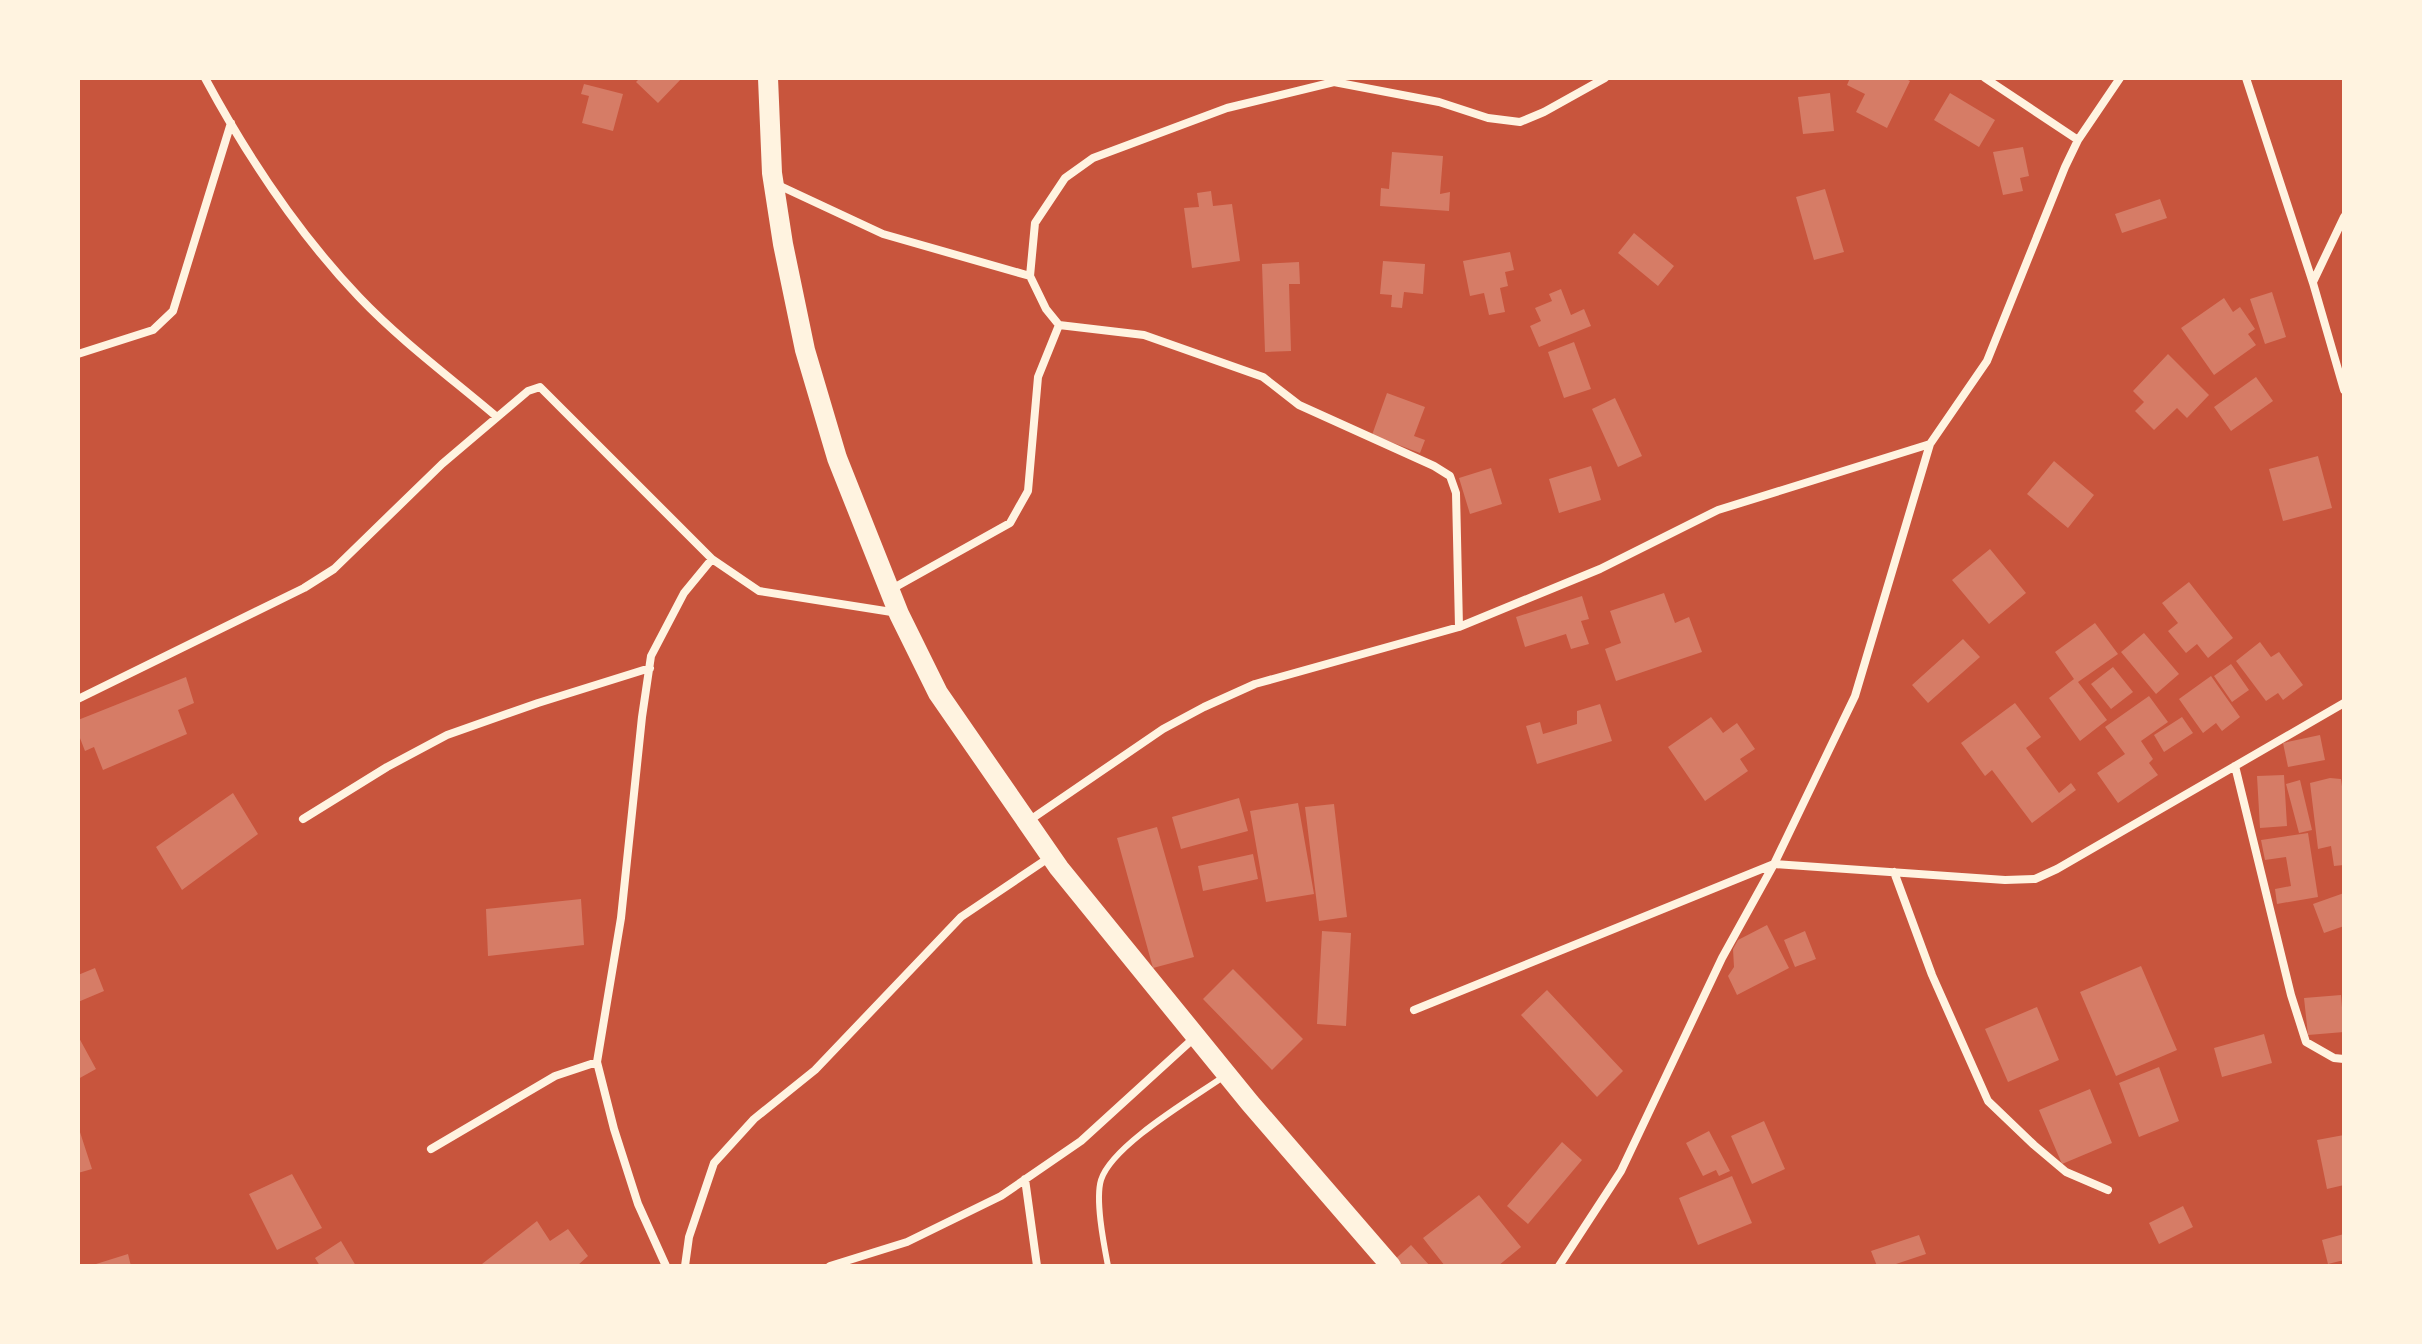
<svg xmlns="http://www.w3.org/2000/svg" width="2422" height="1344" viewBox="0 0 2422 1344" font-family="Signika,sans-serif">
<style>
.building{fill:#d67c66}
.lines{fill:none;stroke-linecap:round;stroke-linejoin:round}
.service{stroke:#fff3e0;stroke-width:6}
.minor{stroke:#fff3e0;stroke-width:8}
.primary{stroke:#fff3e0;stroke-width:20}
</style>
<rect width="100%" height="100%" fill="#c8553d"/>
<path class="building" d="M 640,78 L 682,78 L 658,103 L 636,82 Z
M 1850,78 L 1904,78 L 1910,81 L 1887,128 L 1856,112 L 1865,94 L 1847,85 Z
M 584,84 L 623,94 L 613,131 L 582,123 L 589,96 L 581,94 Z
M 1830,93 L 1834,131 L 1803,134 L 1798,97 Z
M 1950,93 L 1995,120 L 1979,147 L 1934,120 Z
M 2023,147 L 2029,176 L 2020,178 L 2023,191 L 2003,195 L 1993,152 Z
M 1392,152 L 1443,156 L 1440,194 L 1450,192 L 1449,211 L 1380,206 L 1381,188 L 1389,189 Z
M 1825,189 L 1844,252 L 1814,260 L 1796,197 Z
M 1211,191 L 1213,206 L 1232,204 L 1240,261 L 1192,268 L 1184,208 L 1199,207 L 1197,193 Z
M 2160,199 L 2167,218 L 2122,233 L 2115,214 Z
M 1634,233 L 1674,266 L 1658,286 L 1618,253 Z
M 1510,252 L 1514,270 L 1505,272 L 1508,286 L 1500,288 L 1505,312 L 1489,315 L 1484,293 L 1470,296 L 1463,261 Z
M 1383,261 L 1425,264 L 1423,294 L 1404,292 L 1402,308 L 1391,307 L 1392,295 L 1380,294 Z
M 1299,262 L 1300,284 L 1289,284 L 1291,351 L 1265,352 L 1262,264 Z
M 1561,289 L 1571,315 L 1584,309 L 1591,326 L 1539,347 L 1530,326 L 1541,321 L 1535,308 L 1552,301 L 1549,294 Z
M 2272,292 L 2286,337 L 2265,344 L 2250,299 Z
M 2224,298 L 2233,312 L 2240,307 L 2255,329 L 2248,334 L 2256,345 L 2214,375 L 2181,328 Z
M 1574,342 L 1591,389 L 1564,398 L 1548,352 Z
M 2168,354 L 2209,395 L 2187,418 L 2177,408 L 2154,430 L 2135,411 L 2144,402 L 2133,391 Z
M 2256,377 L 2273,401 L 2231,431 L 2214,407 Z
M 1387,393 L 1425,407 L 1414,436 L 1425,440 L 1420,453 L 1372,435 Z
M 1615,398 L 1642,456 L 1618,467 L 1592,409 Z
M 2318,456 L 2332,508 L 2283,521 L 2269,469 Z
M 2054,461 L 2094,495 L 2068,528 L 2027,494 Z
M 1591,466 L 1601,500 L 1559,513 L 1549,479 Z
M 1491,468 L 1502,504 L 1470,514 L 1459,478 Z
M 1990,549 L 2026,593 L 1989,624 L 1952,580 Z
M 2189,582 L 2233,638 L 2208,658 L 2197,644 L 2186,653 L 2168,631 L 2178,623 L 2162,603 Z
M 1664,593 L 1675,623 L 1689,617 L 1702,652 L 1616,681 L 1605,649 L 1621,643 L 1610,611 Z
M 1582,596 L 1589,619 L 1581,621 L 1589,644 L 1571,649 L 1566,634 L 1525,647 L 1516,617 Z
M 2095,623 L 2118,654 L 2078,682 L 2107,720 L 2080,741 L 2049,698 L 2074,679 L 2055,652 Z
M 2144,633 L 2179,674 L 2156,694 L 2121,652 Z
M 1963,639 L 1980,657 L 1928,703 L 1912,685 Z
M 2260,642 L 2271,657 L 2279,652 L 2303,685 L 2283,700 L 2278,693 L 2266,701 L 2236,661 Z
M 2231,664 L 2249,690 L 2232,702 L 2214,676 Z
M 2113,667 L 2133,692 L 2111,709 L 2091,684 Z
M 2211,676 L 2240,717 L 2222,731 L 2216,723 L 2203,733 L 2179,699 Z
M 186,677 L 194,703 L 178,710 L 187,734 L 103,770 L 94,747 L 85,751 L 78,733 L 78,720 Z
M 2149,696 L 2168,722 L 2141,741 L 2153,759 L 2149,763 L 2158,775 L 2118,803 L 2097,773 L 2125,754 L 2105,727 Z
M 2015,703 L 2041,737 L 2026,748 L 2059,793 L 2071,783 L 2076,790 L 2032,823 L 1992,770 L 1985,776 L 1961,743 Z
M 1600,704 L 1612,741 L 1537,764 L 1526,726 L 1540,722 L 1543,734 L 1577,724 L 1577,711 Z
M 1711,717 L 1723,733 L 1737,723 L 1755,749 L 1740,759 L 1748,771 L 1705,801 L 1668,747 Z
M 2182,717 L 2193,733 L 2164,752 L 2154,735 Z
M 2320,735 L 2325,760 L 2288,767 L 2283,743 Z
M 2284,775 L 2287,826 L 2260,828 L 2257,776 Z
M 2330,778 L 2341,779 L 2344,801 L 2344,865 L 2334,866 L 2331,846 L 2318,849 L 2310,783 Z
M 2300,780 L 2312,830 L 2299,833 L 2286,784 Z
M 233,793 L 258,834 L 182,890 L 156,847 Z
M 1239,798 L 1248,831 L 1181,849 L 1172,817 Z
M 1298,803 L 1314,894 L 1266,902 L 1250,811 Z
M 1334,804 L 1347,917 L 1319,921 L 1305,807 Z
M 1157,827 L 1194,957 L 1153,968 L 1117,838 Z
M 2308,833 L 2318,897 L 2277,904 L 2275,889 L 2291,886 L 2286,857 L 2265,860 L 2261,840 Z
M 1253,854 L 1258,879 L 1203,891 L 1198,866 Z
M 2344,893 L 2344,926 L 2324,933 L 2313,904 Z
M 581,899 L 584,945 L 488,956 L 486,909 Z
M 1767,925 L 1789,968 L 1737,995 L 1728,976 L 1734,967 L 1733,949 L 1738,940 Z
M 1322,931 L 1351,933 L 1346,1026 L 1317,1024 Z
M 1805,931 L 1816,959 L 1795,967 L 1784,940 Z
M 2141,966 L 2177,1050 L 2116,1076 L 2080,992 Z
M 95,968 L 104,991 L 78,1002 L 78,975 Z
M 1233,969 L 1303,1039 L 1272,1070 L 1203,999 Z
M 1547,990 L 1623,1071 L 1597,1097 L 1521,1015 Z
M 2341,995 L 2344,1032 L 2308,1035 L 2304,998 Z
M 2037,1007 L 2059,1060 L 2008,1082 L 1985,1029 Z
M 2264,1034 L 2272,1063 L 2222,1077 L 2214,1048 Z
M 78,1036 L 96,1069 L 78,1079 Z
M 2159,1067 L 2179,1121 L 2139,1137 L 2119,1083 Z
M 2090,1089 L 2112,1143 L 2062,1164 L 2039,1110 Z
M 1764,1121 L 1785,1169 L 1752,1184 L 1731,1136 Z
M 78,1126 L 92,1169 L 78,1173 Z
M 1709,1131 L 1730,1171 L 1719,1176 L 1716,1170 L 1703,1176 L 1686,1143 Z
M 2344,1135 L 2344,1185 L 2327,1189 L 2317,1140 Z
M 1562,1142 L 1582,1160 L 1528,1224 L 1507,1206 Z
M 292,1174 L 322,1228 L 277,1250 L 249,1194 Z
M 1732,1176 L 1752,1223 L 1698,1245 L 1679,1198 Z
M 1479,1195 L 1521,1247 L 1498,1266 L 1445,1266 L 1423,1238 Z
M 2183,1206 L 2193,1227 L 2159,1244 L 2149,1223 Z
M 537,1221 L 550,1241 L 568,1229 L 588,1256 L 577,1266 L 483,1266 L 482,1264 Z
M 2344,1234 L 2344,1260 L 2328,1264 L 2322,1240 Z
M 1919,1235 L 1926,1254 L 1890,1266 L 1877,1266 L 1871,1251 Z
M 341,1241 L 356,1266 L 320,1266 L 315,1258 Z
M 1411,1245 L 1430,1266 L 1398,1266 L 1393,1261 Z
M 128,1254 L 131,1266 L 96,1266 L 96,1264 Z"/>
<g class="lines">
<path class="service" d="M 1108,1266 C 1104,1245 1095,1200 1101,1180 C 1112,1145 1193,1098 1223,1077"/>
<path class="minor" d="M 205,78 C 246,154 299,234 359,297 C 401,341 451,378 497,417
M 1985,78 L 2078,140
M 2246,78 L 2313,283 L 2344,390
M 778,185 L 883,234 L 1030,276 L 1046,309 L 1059,325 L 1144,335 L 1263,377 L 1299,405 L 1434,466 L 1450,476 L 1456,493 L 1459,627
M 1030,276 L 1035,223 L 1065,178 L 1093,158 L 1227,108 L 1334,82 L 1439,102 L 1488,118 L 1520,122 L 1544,112 L 1605,78
M 2313,282 L 2344,217
M 78,354 L 153,330 L 173,311 L 231,123
M 890,590 L 1010,523 L 1028,491 L 1038,377 L 1059,325
M 78,699 L 304,588 L 334,569 L 442,464 L 528,391 L 540,387 L 712,559 L 759,591 L 898,613
M 2235,766 L 2291,995 L 2306,1042 L 2334,1058 L 2344,1059
M 303,819 L 387,767 L 447,735 L 538,703 L 650,668
M 1027,822 L 1163,729 L 1204,707 L 1255,684 L 1459,627 L 1600,569 L 1718,510 L 1930,444
M 1894,872 L 1932,975 L 1988,1101 L 2034,1145 L 2066,1172 L 2108,1190
M 1414,1010 L 1774,864 L 2005,880 L 2035,879 L 2057,869 L 2344,703
M 431,1149 L 555,1076 L 597,1062
M 1025,1179 L 1037,1266
M 666,1266 L 638,1204 L 614,1129 L 597,1062 L 621,918 L 642,717 L 651,656 L 684,593 L 712,559
M 685,1266 L 689,1237 L 714,1163 L 754,1119 L 815,1070 L 961,917 L 1050,857
M 830,1266 L 907,1242 L 1001,1196 L 1081,1141 L 1194,1038
M 1559,1266 L 1621,1171 L 1722,958 L 1774,864 L 1855,696 L 1930,444 L 1987,361 L 2065,167 L 2078,140 L 2120,78"/>
<path class="primary" d="M 768,78 L 772,173 L 783,244 L 805,350 L 837,458 L 899,614 L 938,693 L 1059,868 L 1250,1103 L 1391,1266"/>
</g>
<rect width="2422" height="1344" fill="none" stroke="#fff3e0" stroke-width="160"/>
</svg>
